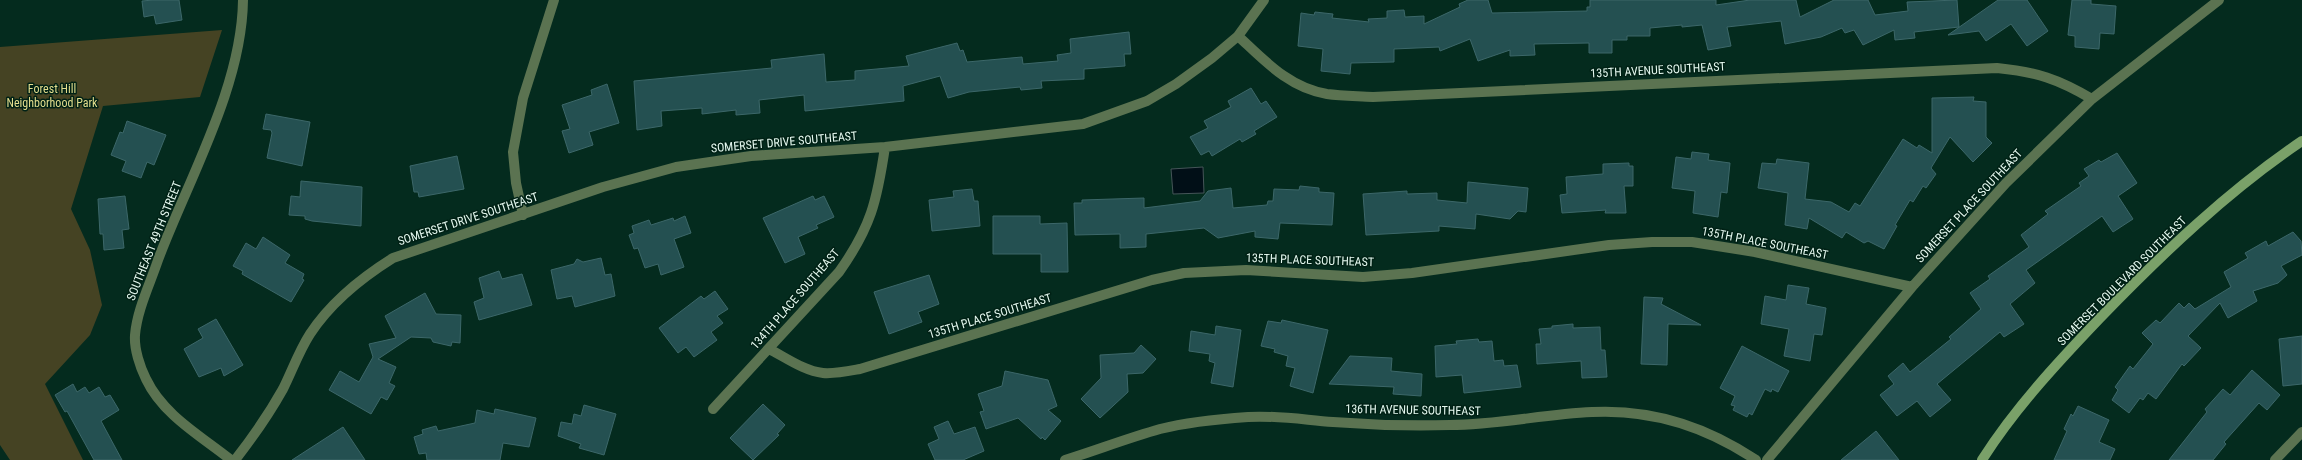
<svg xmlns="http://www.w3.org/2000/svg" width="2302" height="460" viewBox="0 0 2302 460" font-family="'Roboto Condensed',sans-serif">
<style>
.green{fill:#454323}
.water{fill:#010f17;stroke:#455558}
.building{fill:#245051;stroke:#3c6769}
.lines{fill:none;stroke-linecap:round;stroke-linejoin:round}
.street{stroke:#5b7351;stroke-width:10}
.secondary{stroke:#7aa169;stroke-width:10}
.labels{text-anchor:middle;stroke-width:3;stroke-linejoin:round;paint-order:stroke}
.street-label{font-size:12px;fill:#e5f9f0;stroke:#002115}
.park-label{font-size:12px;fill:#e3de8e;stroke:#002115}
</style>
<rect width="100%" height="100%" fill="#042b1e"/>
<path class="green" d="M 222,30 L 200,97 L 103,106 L 71,209 L 90,250 L 102,305 L 90,335 L 45,384 L 83,460 L 10,460 L 0,445 L 0,47 Z"/>
<path class="water" d="M 1203,167 L 1204,193 L 1173,194 L 1171,169 Z"/>
<path class="building" d="M 153,0 L 179,0 L 182,20 L 156,24 L 154,15 L 144,17 L 142,1 Z
M 1468,0 L 1488,0 L 1492,13 L 1587,11 L 1587,7 L 1590,7 L 1590,0 L 1716,0 L 1716,5 L 1750,0 L 1796,0 L 1800,17 L 1834,0 L 1868,0 L 1875,15 L 1908,11 L 1907,2 L 1957,0 L 1959,27 L 1914,32 L 1915,38 L 1895,40 L 1894,30 L 1863,45 L 1854,30 L 1845,33 L 1842,28 L 1821,37 L 1785,44 L 1781,21 L 1727,27 L 1731,46 L 1708,50 L 1702,25 L 1682,27 L 1682,25 L 1650,28 L 1650,36 L 1627,36 L 1627,40 L 1612,40 L 1612,53 L 1589,53 L 1589,43 L 1534,44 L 1535,55 L 1510,56 L 1510,50 L 1478,61 L 1470,39 L 1440,51 L 1439,47 L 1394,49 L 1394,62 L 1351,63 L 1350,74 L 1321,71 L 1323,49 L 1298,46 L 1301,13 L 1314,15 L 1315,12 L 1333,14 L 1332,18 L 1369,22 L 1368,19 L 1387,18 L 1387,11 L 1404,10 L 1405,17 L 1424,16 L 1424,24 L 1460,7 L 1459,4 Z
M 1998,0 L 2027,0 L 2048,31 L 2027,46 L 2011,24 L 1986,41 L 1979,31 L 1948,35 Z
M 2072,0 L 2091,0 L 2091,4 L 2116,6 L 2114,34 L 2100,33 L 2099,49 L 2075,47 L 2075,36 L 2068,35 Z
M 1129,32 L 1131,54 L 1124,54 L 1125,66 L 1084,69 L 1084,79 L 1041,81 L 1042,88 L 1021,90 L 1020,87 L 969,92 L 948,98 L 940,76 L 903,86 L 904,101 L 805,111 L 804,95 L 759,100 L 760,113 L 736,115 L 736,110 L 702,114 L 702,108 L 661,111 L 662,126 L 637,130 L 634,81 L 772,68 L 771,60 L 824,54 L 826,82 L 855,80 L 855,71 L 909,66 L 906,56 L 957,43 L 960,51 L 963,50 L 967,62 L 1022,57 L 1023,64 L 1058,61 L 1057,55 L 1071,53 L 1070,39 Z
M 607,84 L 619,123 L 589,132 L 593,145 L 569,153 L 562,131 L 570,129 L 562,105 L 592,95 L 591,90 Z
M 1251,88 L 1261,104 L 1266,101 L 1277,117 L 1254,131 L 1256,134 L 1242,142 L 1240,139 L 1212,156 L 1209,151 L 1201,155 L 1190,137 L 1208,128 L 1204,121 L 1231,107 L 1228,101 Z
M 1974,97 L 1973,101 L 1986,102 L 1986,137 L 1992,143 L 1973,162 L 1950,137 L 1931,168 L 1936,174 L 1926,188 L 1923,186 L 1913,202 L 1910,200 L 1895,225 L 1897,226 L 1884,249 L 1868,241 L 1864,243 L 1846,232 L 1842,238 L 1809,218 L 1807,229 L 1785,225 L 1788,193 L 1758,188 L 1762,163 L 1776,164 L 1777,159 L 1809,163 L 1805,199 L 1831,202 L 1849,212 L 1855,203 L 1860,206 L 1903,139 L 1917,148 L 1919,145 L 1932,153 L 1932,98 Z
M 266,114 L 310,122 L 302,166 L 267,158 L 272,133 L 271,130 L 263,129 Z
M 127,121 L 166,135 L 154,165 L 147,162 L 141,178 L 122,171 L 126,161 L 111,155 L 120,132 L 123,133 Z
M 1692,152 L 1709,154 L 1708,160 L 1730,163 L 1727,193 L 1721,192 L 1718,217 L 1693,213 L 1695,191 L 1672,188 L 1676,157 L 1691,159 Z
M 2117,153 L 2137,183 L 2118,196 L 2133,219 L 2113,232 L 2102,216 L 2026,270 L 2035,283 L 2010,304 L 2024,324 L 2004,337 L 2000,332 L 1937,384 L 1951,400 L 1930,417 L 1917,401 L 1897,416 L 1880,395 L 1894,384 L 1888,376 L 1903,363 L 1910,372 L 1951,339 L 1949,337 L 1981,309 L 1970,293 L 1990,279 L 1988,276 L 2029,247 L 2021,235 L 2048,214 L 2045,211 L 2081,186 L 2079,183 L 2089,176 L 2084,169 L 2099,160 L 2101,162 Z
M 457,156 L 464,189 L 419,197 L 418,192 L 414,192 L 410,166 Z
M 1629,163 L 1629,166 L 1633,166 L 1633,186 L 1624,186 L 1626,213 L 1605,213 L 1606,210 L 1562,213 L 1560,195 L 1567,194 L 1566,177 L 1603,174 L 1603,164 Z
M 301,181 L 362,187 L 361,226 L 312,221 L 305,219 L 305,216 L 289,215 L 291,196 L 300,197 Z
M 1468,182 L 1528,188 L 1526,212 L 1518,211 L 1510,219 L 1476,214 L 1475,229 L 1439,226 L 1439,231 L 1366,235 L 1363,194 L 1407,191 L 1407,194 L 1437,193 L 1437,200 L 1467,203 Z
M 1300,186 L 1319,188 L 1319,192 L 1334,193 L 1332,225 L 1280,223 L 1278,239 L 1255,237 L 1255,231 L 1218,238 L 1204,228 L 1146,234 L 1146,247 L 1120,248 L 1120,234 L 1075,235 L 1074,203 L 1082,203 L 1082,200 L 1144,198 L 1144,208 L 1200,201 L 1208,191 L 1231,188 L 1233,208 L 1267,205 L 1268,201 L 1273,201 L 1274,189 L 1299,190 Z
M 972,189 L 974,201 L 978,201 L 980,226 L 932,231 L 929,200 L 954,197 L 953,191 Z
M 125,196 L 129,229 L 122,230 L 124,248 L 104,250 L 103,234 L 100,234 L 98,199 Z
M 813,196 L 815,200 L 824,196 L 834,217 L 816,225 L 818,228 L 798,237 L 805,254 L 785,263 L 763,218 Z
M 685,216 L 691,233 L 674,239 L 684,267 L 661,275 L 658,264 L 645,268 L 638,248 L 634,249 L 629,235 L 634,233 L 632,226 L 649,220 L 651,225 L 673,218 L 674,221 Z
M 993,216 L 1040,216 L 1040,224 L 1067,223 L 1068,272 L 1041,272 L 1041,254 L 993,254 Z
M 2293,232 L 2301,241 L 2302,255 L 2281,266 L 2287,275 L 2278,283 L 2253,291 L 2257,301 L 2228,318 L 2220,303 L 2188,336 L 2201,348 L 2184,366 L 2182,364 L 2156,399 L 2148,393 L 2143,400 L 2140,398 L 2129,413 L 2112,400 L 2118,390 L 2115,387 L 2130,366 L 2133,369 L 2153,344 L 2142,333 L 2156,320 L 2160,323 L 2179,303 L 2184,308 L 2189,303 L 2195,309 L 2231,287 L 2224,272 L 2248,258 L 2245,253 L 2266,241 L 2268,246 Z
M 263,237 L 290,255 L 285,263 L 304,274 L 302,279 L 304,280 L 291,302 L 242,274 L 243,271 L 233,266 L 246,243 L 256,249 Z
M 601,258 L 605,275 L 611,274 L 615,296 L 575,307 L 572,296 L 557,299 L 551,270 L 574,264 L 577,259 L 583,262 Z
M 499,271 L 502,279 L 522,274 L 532,305 L 479,320 L 474,302 L 484,298 L 479,278 Z
M 929,275 L 939,304 L 918,312 L 922,322 L 889,334 L 874,292 Z
M 1788,285 L 1809,288 L 1806,304 L 1826,308 L 1822,335 L 1814,334 L 1810,361 L 1784,356 L 1789,329 L 1761,324 L 1765,296 L 1786,300 Z
M 715,291 L 728,309 L 717,316 L 723,323 L 711,332 L 717,340 L 694,357 L 686,347 L 678,353 L 659,328 L 701,296 L 704,299 Z
M 425,293 L 436,314 L 461,315 L 460,343 L 452,342 L 451,346 L 433,342 L 431,338 L 411,337 L 378,359 L 396,367 L 389,383 L 395,386 L 387,400 L 381,397 L 371,414 L 329,390 L 340,371 L 359,382 L 373,357 L 369,344 L 396,338 L 385,316 Z
M 1644,297 L 1663,298 L 1661,304 L 1701,325 L 1668,324 L 1667,365 L 1641,364 Z
M 216,319 L 243,365 L 224,376 L 221,368 L 199,377 L 184,349 L 203,338 L 198,329 Z
M 1282,320 L 1328,330 L 1313,393 L 1290,386 L 1295,368 L 1286,366 L 1288,356 L 1274,352 L 1275,349 L 1261,346 L 1268,321 L 1281,323 Z
M 1573,324 L 1573,328 L 1600,327 L 1601,350 L 1605,350 L 1607,377 L 1582,378 L 1581,361 L 1537,364 L 1536,344 L 1541,344 L 1539,329 L 1552,328 L 1552,326 Z
M 1216,326 L 1241,330 L 1233,387 L 1211,383 L 1215,363 L 1209,361 L 1210,354 L 1189,351 L 1191,331 L 1215,335 Z
M 2302,336 L 2302,384 L 2283,386 L 2279,339 Z
M 1478,339 L 1479,342 L 1492,341 L 1494,361 L 1503,360 L 1504,366 L 1517,365 L 1521,387 L 1464,393 L 1462,375 L 1436,377 L 1435,346 L 1457,344 L 1456,341 Z
M 1141,345 L 1156,359 L 1143,373 L 1127,374 L 1128,392 L 1100,418 L 1081,399 L 1101,378 L 1100,355 L 1134,353 Z
M 1742,346 L 1789,371 L 1778,392 L 1772,389 L 1771,392 L 1765,389 L 1752,415 L 1749,413 L 1747,417 L 1733,410 L 1735,406 L 1731,405 L 1735,396 L 1720,388 Z
M 1350,356 L 1392,358 L 1391,371 L 1422,374 L 1421,396 L 1393,394 L 1394,387 L 1329,384 Z
M 2252,370 L 2280,395 L 2267,410 L 2259,403 L 2224,442 L 2226,444 L 2213,460 L 2169,460 L 2207,412 L 2205,409 L 2223,389 L 2230,395 Z
M 1005,371 L 1048,380 L 1057,406 L 1048,410 L 1061,421 L 1045,440 L 1042,437 L 1041,439 L 1018,418 L 986,429 L 980,412 L 984,411 L 978,394 L 1002,386 Z
M 73,384 L 77,392 L 85,387 L 89,393 L 99,387 L 105,397 L 110,395 L 119,410 L 101,421 L 122,460 L 94,460 L 67,411 L 65,412 L 55,395 Z
M 763,404 L 785,425 L 777,434 L 779,435 L 753,460 L 730,438 Z
M 584,405 L 616,414 L 604,455 L 579,448 L 581,444 L 558,436 L 561,422 L 572,424 L 574,414 L 581,416 Z
M 2078,406 L 2109,420 L 2099,442 L 2115,449 L 2110,460 L 2054,460 L 2067,431 L 2064,429 L 2071,414 L 2073,416 Z
M 495,409 L 536,418 L 529,447 L 503,443 L 500,460 L 427,460 L 426,453 L 419,454 L 414,437 L 423,434 L 422,430 L 436,426 L 438,431 L 475,423 L 477,410 L 494,414 Z
M 948,421 L 954,434 L 975,427 L 984,451 L 963,460 L 935,460 L 928,444 L 939,439 L 934,427 Z
M 343,427 L 365,460 L 292,460 Z
M 1876,431 L 1899,460 L 1841,460 Z"/>
<g class="lines">
<path class="street" d="M 1238,36 C 1264,60 1289,88 1327,94 C 1342,96 1358,96 1373,97 L 1997,68 C 2037,72 2058,79 2092,99
M 523,215 L 516,183 L 513,152 L 523,98 L 554,0
M 769,349 C 785,357 804,371 823,373 C 835,374 849,371 860,369 L 1152,280 L 1184,273 L 1246,270 L 1363,277 L 1412,273 L 1609,245 L 1652,242 L 1692,242 L 1755,252 L 1912,287
M 713,409 L 839,272 C 871,227 877,201 885,147
M 231,460 C 201,436 163,415 146,379 C 140,367 134,349 135,335 C 137,310 150,284 158,260 C 188,180 242,87 243,0
M 235,460 C 253,437 269,414 283,389 C 292,371 299,351 310,334 C 331,302 361,278 393,258 L 603,187 L 676,167 L 751,156 L 885,147 L 1083,124 L 1147,101 L 1176,84 L 1212,58 L 1238,36 L 1264,0
M 1065,460 C 1097,450 1128,438 1160,429 C 1188,422 1219,419 1248,417 C 1277,415 1305,420 1333,422 C 1372,425 1411,426 1450,425 C 1498,425 1544,414 1592,412 C 1651,409 1707,427 1756,460
M 1767,460 L 1912,287 L 2006,183 L 2092,99 L 2219,0
M 2275,460 L 2302,432"/>
<path class="secondary" d="M 1982,460 C 2015,408 2058,362 2100,318 C 2162,254 2228,191 2302,141"/>
</g>
<g class="labels">
<g class="street-label">
<text transform="translate(1658 70) rotate(-3)" y="4">135TH AVENUE SOUTHEAST</text>
<text transform="translate(784 142) rotate(-5)" y="4">SOMERSET DRIVE SOUTHEAST</text>
<text transform="translate(1969 206) rotate(-47)" y="4">SOMERSET PLACE SOUTHEAST</text>
<text transform="translate(468 219) rotate(-18)" y="4">SOMERSET DRIVE SOUTHEAST</text>
<text transform="translate(154 241) rotate(-68)" y="4">SOUTHEAST 49TH STREET</text>
<text transform="translate(1765 243) rotate(11)" y="4">135TH PLACE SOUTHEAST</text>
<text transform="translate(1310 260) rotate(2)" y="4">135TH PLACE SOUTHEAST</text>
<text transform="translate(2122 281) rotate(-45)" y="4">SOMERSET BOULEVARD SOUTHEAST</text>
<text transform="translate(795 299) rotate(-49)" y="4">134TH PLACE SOUTHEAST</text>
<text transform="translate(990 316) rotate(-17)" y="4">135TH PLACE SOUTHEAST</text>
<text transform="translate(1413 410) rotate(1)" y="4">136TH AVENUE SOUTHEAST</text>
</g>
<g class="park-label">
<text x="52" y="93">Forest Hill<tspan x="52" dy="14">Neighborhood Park</tspan></text>
</g>
</g>
</svg>
